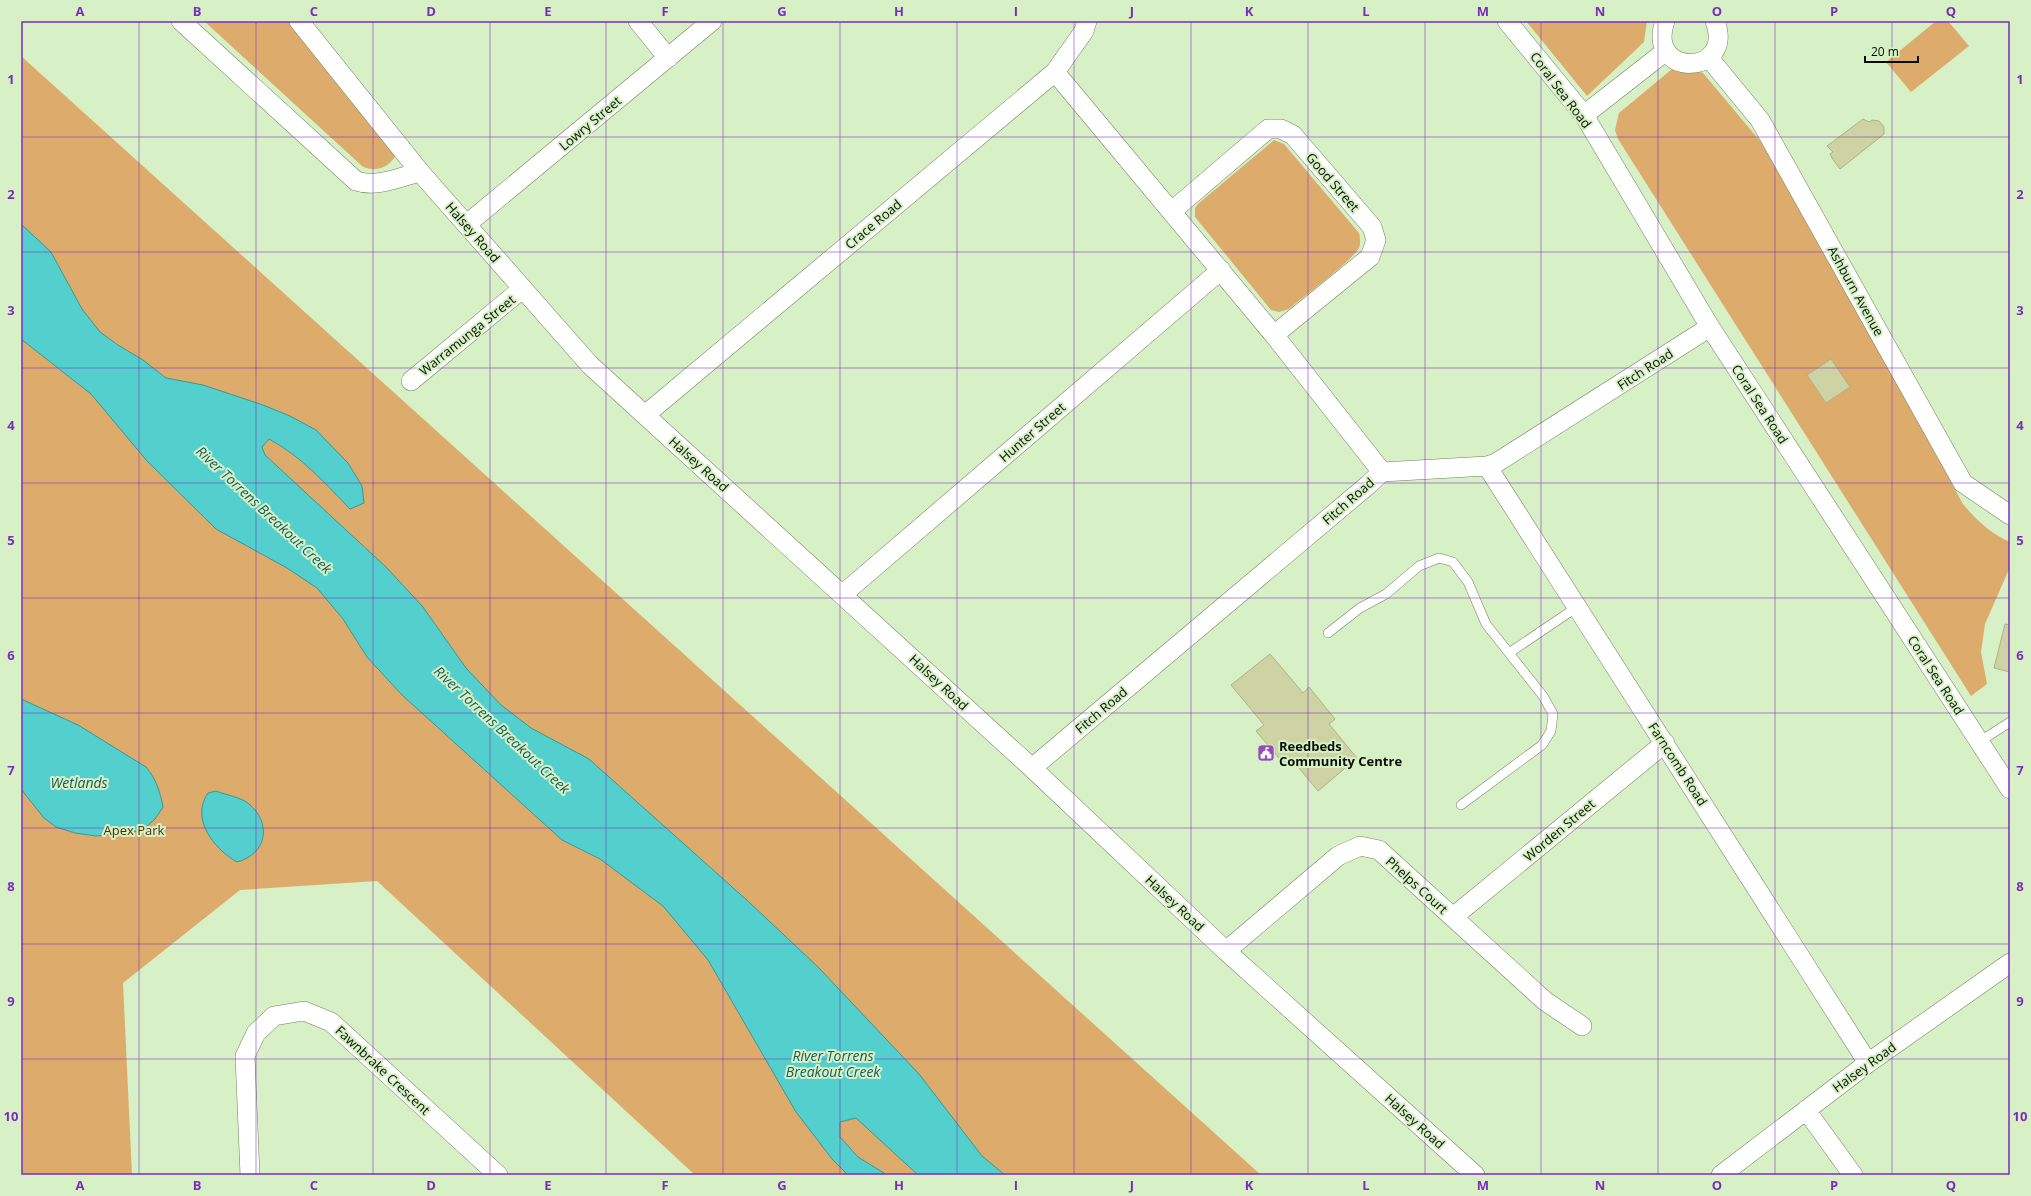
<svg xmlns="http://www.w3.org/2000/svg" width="2031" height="1196" viewBox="0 0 2031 1196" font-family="'Open Sans',sans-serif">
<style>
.green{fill:#ddac6d}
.water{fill:#53d0cd;stroke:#3c9690}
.building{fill:#ced3a3;stroke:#aeb284}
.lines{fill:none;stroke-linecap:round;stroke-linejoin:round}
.lane-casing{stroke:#6d845d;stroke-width:10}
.street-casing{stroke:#6d845d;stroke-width:20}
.lane{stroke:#fff;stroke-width:9}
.street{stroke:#fff;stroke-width:19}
.grid{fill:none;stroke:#7b2cbf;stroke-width:1;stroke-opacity:0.55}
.labels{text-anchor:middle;stroke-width:4;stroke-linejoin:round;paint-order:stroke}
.street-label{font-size:13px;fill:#070f03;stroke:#d7f0c5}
.poi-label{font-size:13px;font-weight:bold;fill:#070f03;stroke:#d7f0c5;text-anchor:start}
.park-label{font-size:13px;fill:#4d3208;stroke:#d7f0c5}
.water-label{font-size:14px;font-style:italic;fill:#155c5b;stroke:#d7f0c5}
.neatline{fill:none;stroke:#7b2cbf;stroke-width:1.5}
.grid-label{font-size:13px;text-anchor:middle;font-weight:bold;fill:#7b2cbf}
</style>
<rect width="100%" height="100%" fill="#d7f0c5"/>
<path class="green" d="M 204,21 L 295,21 L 398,151 C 392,166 377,174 362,166 Z
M 1526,21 L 1647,21 L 1644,42 L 1587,96 Z
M 1936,21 L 1948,21 L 1969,46 L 1911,92 L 1886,62 Z
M 21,56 L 1261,1175 L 695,1175 L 377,881 L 240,890 L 123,983 L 132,1175 L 21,1175 Z
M 1683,67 L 1703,73 L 1771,154 L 1963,504 C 1976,520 1991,534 2010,542 L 2010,567 L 1985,624 L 1981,652 L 1987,684 L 1971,696 L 1618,139 L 1615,130 L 1619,113 L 1672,69 Z
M 1274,140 L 1284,144 L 1359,233 C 1360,238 1361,243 1359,248 C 1351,262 1304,296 1289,309 L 1279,312 L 1271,310 L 1195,217 L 1195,208 L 1199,203 Z"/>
<path class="water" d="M 21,224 L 51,252 L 82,309 L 100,332 L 118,345 L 143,360 L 166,378 L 203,385 L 263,405 L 290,416 L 316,430 L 348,463 L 362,486 L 364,503 L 350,509 C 326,484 301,456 269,439 L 262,447 L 265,455 L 386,567 L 423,607 L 466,668 L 501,705 L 531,728 L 589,759 L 750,903 L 819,968 L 919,1074 L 982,1156 L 1005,1175 L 918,1175 L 856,1118 L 840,1122 L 840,1137 L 858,1157 L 887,1175 L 848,1175 L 832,1159 L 796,1112 L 708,960 L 663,906 L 600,859 L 562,840 L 402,695 L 367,657 L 343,619 L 317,588 L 287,568 L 216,529 L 147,461 L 91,394 L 21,339 Z
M 21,699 L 78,725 L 146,767 C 156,779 160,791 163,807 L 155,819 L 145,828 L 131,833 L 96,836 L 75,833 L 56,827 L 44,818 L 21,789 Z
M 216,791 C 226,795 241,797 249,804 C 272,823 267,854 237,862 C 214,849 190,819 208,793 Z"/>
<path class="building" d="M 1863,119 L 1869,122 L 1872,120 L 1879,121 L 1884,127 L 1884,134 L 1840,169 L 1832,158 L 1830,154 L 1833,152 L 1827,146 Z
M 1831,359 L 1850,387 L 1826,403 L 1807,375 Z
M 2005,624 L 2010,625 L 2010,672 L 1994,668 Z
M 1270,654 L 1303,693 L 1309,687 L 1335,719 L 1329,724 L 1357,758 L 1318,791 L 1290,757 L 1283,763 L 1256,731 L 1264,725 L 1231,685 Z"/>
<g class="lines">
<g class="lane-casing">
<path id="lane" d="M 1328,633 L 1360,608 L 1386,594 L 1419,566 L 1439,558 L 1453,562 L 1468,582 L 1486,624 L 1543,696 L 1553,714 L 1551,731 L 1542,745 L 1461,805
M 1509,653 L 1577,607
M 1979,742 L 2010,722"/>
</g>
<g class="street-casing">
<path id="street" d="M 181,21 L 356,181 C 377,188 400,177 420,172
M 299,21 L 420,172 L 590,365 L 1032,768 L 1226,951 L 1475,1175
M 638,21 L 668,58
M 1507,21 L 1584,115 L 1710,327 L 2010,789
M 1665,21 C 1645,78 1736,77 1715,21
M 1709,58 L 1760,120 L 1963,483 L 2010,515
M 1055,72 L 1274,335 L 1382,472
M 1584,115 L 1666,51
M 1172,211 L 1268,129 L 1281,129 L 1293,135 L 1372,227 L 1376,240 L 1370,257 L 1274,335
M 467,224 L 712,21
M 411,381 L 522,289
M 645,415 L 1055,72 L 1084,31 L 1087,21
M 1487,466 L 1868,1063
M 843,594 L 1221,270
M 1032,768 L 1368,485 L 1382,472 L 1487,466 L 1496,463 L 1710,327
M 1453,917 L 1665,743
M 1226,951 L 1338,856 L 1360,846 L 1379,850 L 1545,1001 L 1582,1026
M 1806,1110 L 1853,1175
M 250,1175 L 245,1056 L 256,1033 L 274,1016 L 304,1011 L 331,1022 L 498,1175
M 1721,1175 L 1868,1063 L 2010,963"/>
</g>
<use href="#lane" class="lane"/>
<use href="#street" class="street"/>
</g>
<path class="grid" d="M 139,21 L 139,1175M 256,21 L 256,1175M 373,21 L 373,1175M 490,21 L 490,1175M 606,21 L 606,1175M 723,21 L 723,1175M 840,21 L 840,1175M 957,21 L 957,1175M 1074,21 L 1074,1175M 1191,21 L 1191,1175M 1308,21 L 1308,1175M 1425,21 L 1425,1175M 1541,21 L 1541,1175M 1658,21 L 1658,1175M 1775,21 L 1775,1175M 1892,21 L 1892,1175M 21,137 L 2010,137M 21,252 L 2010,252M 21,368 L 2010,368M 21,483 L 2010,483M 21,598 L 2010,598M 21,713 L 2010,713M 21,828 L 2010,828M 21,944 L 2010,944M 21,1059 L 2010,1059"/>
<defs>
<g id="civic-square" transform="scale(0.9)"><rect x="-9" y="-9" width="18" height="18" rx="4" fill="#964abc" stroke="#d7f0c5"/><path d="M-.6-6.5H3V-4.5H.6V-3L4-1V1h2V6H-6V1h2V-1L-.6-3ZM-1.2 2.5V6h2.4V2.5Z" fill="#fff"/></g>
</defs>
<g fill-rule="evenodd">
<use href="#civic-square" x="1266" y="753"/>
</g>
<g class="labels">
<g class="street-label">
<text transform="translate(1561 90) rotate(53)" y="5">Coral Sea Road</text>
<text transform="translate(590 123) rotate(-40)" y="5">Lowry Street</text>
<text transform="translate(1333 182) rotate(49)" y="5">Good Street</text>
<text transform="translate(873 224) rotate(-40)" y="5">Crace Road</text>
<text transform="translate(473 232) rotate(49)" y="5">Halsey Road</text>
<text transform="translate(1856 291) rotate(61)" y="5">Ashburn Avenue</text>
<text transform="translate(467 335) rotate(-39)" y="5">Warramunga Street</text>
<text transform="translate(1645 369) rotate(-33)" y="5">Fitch Road</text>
<text transform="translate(1760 404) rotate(57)" y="5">Coral Sea Road</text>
<text transform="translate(1032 432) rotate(-41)" y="5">Hunter Street</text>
<text transform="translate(699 464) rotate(42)" y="5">Halsey Road</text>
<text transform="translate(1348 501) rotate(-41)" y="5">Fitch Road</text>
<text transform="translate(1936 675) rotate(57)" y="5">Coral Sea Road</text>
<text transform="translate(939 682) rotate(43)" y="5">Halsey Road</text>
<text transform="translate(1101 710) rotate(-40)" y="5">Fitch Road</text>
<text transform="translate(1678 764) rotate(57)" y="5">Farncomb Road</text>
<text transform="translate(1559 830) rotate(-40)" y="5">Worden Street</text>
<text transform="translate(1417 885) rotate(42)" y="5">Phelps Court</text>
<text transform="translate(1175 903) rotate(43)" y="5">Halsey Road</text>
<text transform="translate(1864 1067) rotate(-36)" y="5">Halsey Road</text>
<text transform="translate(383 1070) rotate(43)" y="5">Fawnbrake Crescent</text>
<text transform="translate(1415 1121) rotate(42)" y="5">Halsey Road</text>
</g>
<g class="poi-label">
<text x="1279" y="751">Reedbeds<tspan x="1279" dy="15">Community Centre</tspan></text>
</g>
<g class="park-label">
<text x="134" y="835">Apex Park</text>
</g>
<g class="water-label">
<text transform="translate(264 510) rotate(43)" y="5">River Torrens Breakout Creek</text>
<text transform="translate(502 730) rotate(43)" y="5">River Torrens Breakout Creek</text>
<text x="79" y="788">Wetlands</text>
<text x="833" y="1061">River Torrens<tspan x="833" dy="16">Breakout Creek</tspan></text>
</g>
</g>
<rect width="2031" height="1196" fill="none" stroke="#d7f0c5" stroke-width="44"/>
<path d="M1865 56v6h53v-6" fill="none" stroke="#070f03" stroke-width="2"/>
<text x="1871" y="56" font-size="12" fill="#070f03" stroke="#d7f0c5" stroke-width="3" paint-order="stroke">20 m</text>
<rect x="22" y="22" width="1987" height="1152" class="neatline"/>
<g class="grid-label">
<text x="80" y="16">A</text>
<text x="197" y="16">B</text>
<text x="314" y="16">C</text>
<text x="431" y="16">D</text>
<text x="548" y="16">E</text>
<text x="665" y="16">F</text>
<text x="782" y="16">G</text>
<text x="899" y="16">H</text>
<text x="1016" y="16">I</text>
<text x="1132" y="16">J</text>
<text x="1249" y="16">K</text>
<text x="1366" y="16">L</text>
<text x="1483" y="16">M</text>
<text x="1600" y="16">N</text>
<text x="1717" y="16">O</text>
<text x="1834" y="16">P</text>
<text x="1951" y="16">Q</text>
<text x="11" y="84">1</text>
<text x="2020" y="84">1</text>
<text x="11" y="199">2</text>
<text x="2020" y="199">2</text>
<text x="11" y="315">3</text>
<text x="2020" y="315">3</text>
<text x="11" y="430">4</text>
<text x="2020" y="430">4</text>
<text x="11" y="545">5</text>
<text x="2020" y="545">5</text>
<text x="11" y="660">6</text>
<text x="2020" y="660">6</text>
<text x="11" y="775">7</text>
<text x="2020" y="775">7</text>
<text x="11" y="891">8</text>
<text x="2020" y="891">8</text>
<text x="11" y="1006">9</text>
<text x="2020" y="1006">9</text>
<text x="11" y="1121">10</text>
<text x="2020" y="1121">10</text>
<text x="80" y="1190">A</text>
<text x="197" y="1190">B</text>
<text x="314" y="1190">C</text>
<text x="431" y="1190">D</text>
<text x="548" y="1190">E</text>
<text x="665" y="1190">F</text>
<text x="782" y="1190">G</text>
<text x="899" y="1190">H</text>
<text x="1016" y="1190">I</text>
<text x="1132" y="1190">J</text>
<text x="1249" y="1190">K</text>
<text x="1366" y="1190">L</text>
<text x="1483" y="1190">M</text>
<text x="1600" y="1190">N</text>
<text x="1717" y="1190">O</text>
<text x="1834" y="1190">P</text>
<text x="1951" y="1190">Q</text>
</g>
</svg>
